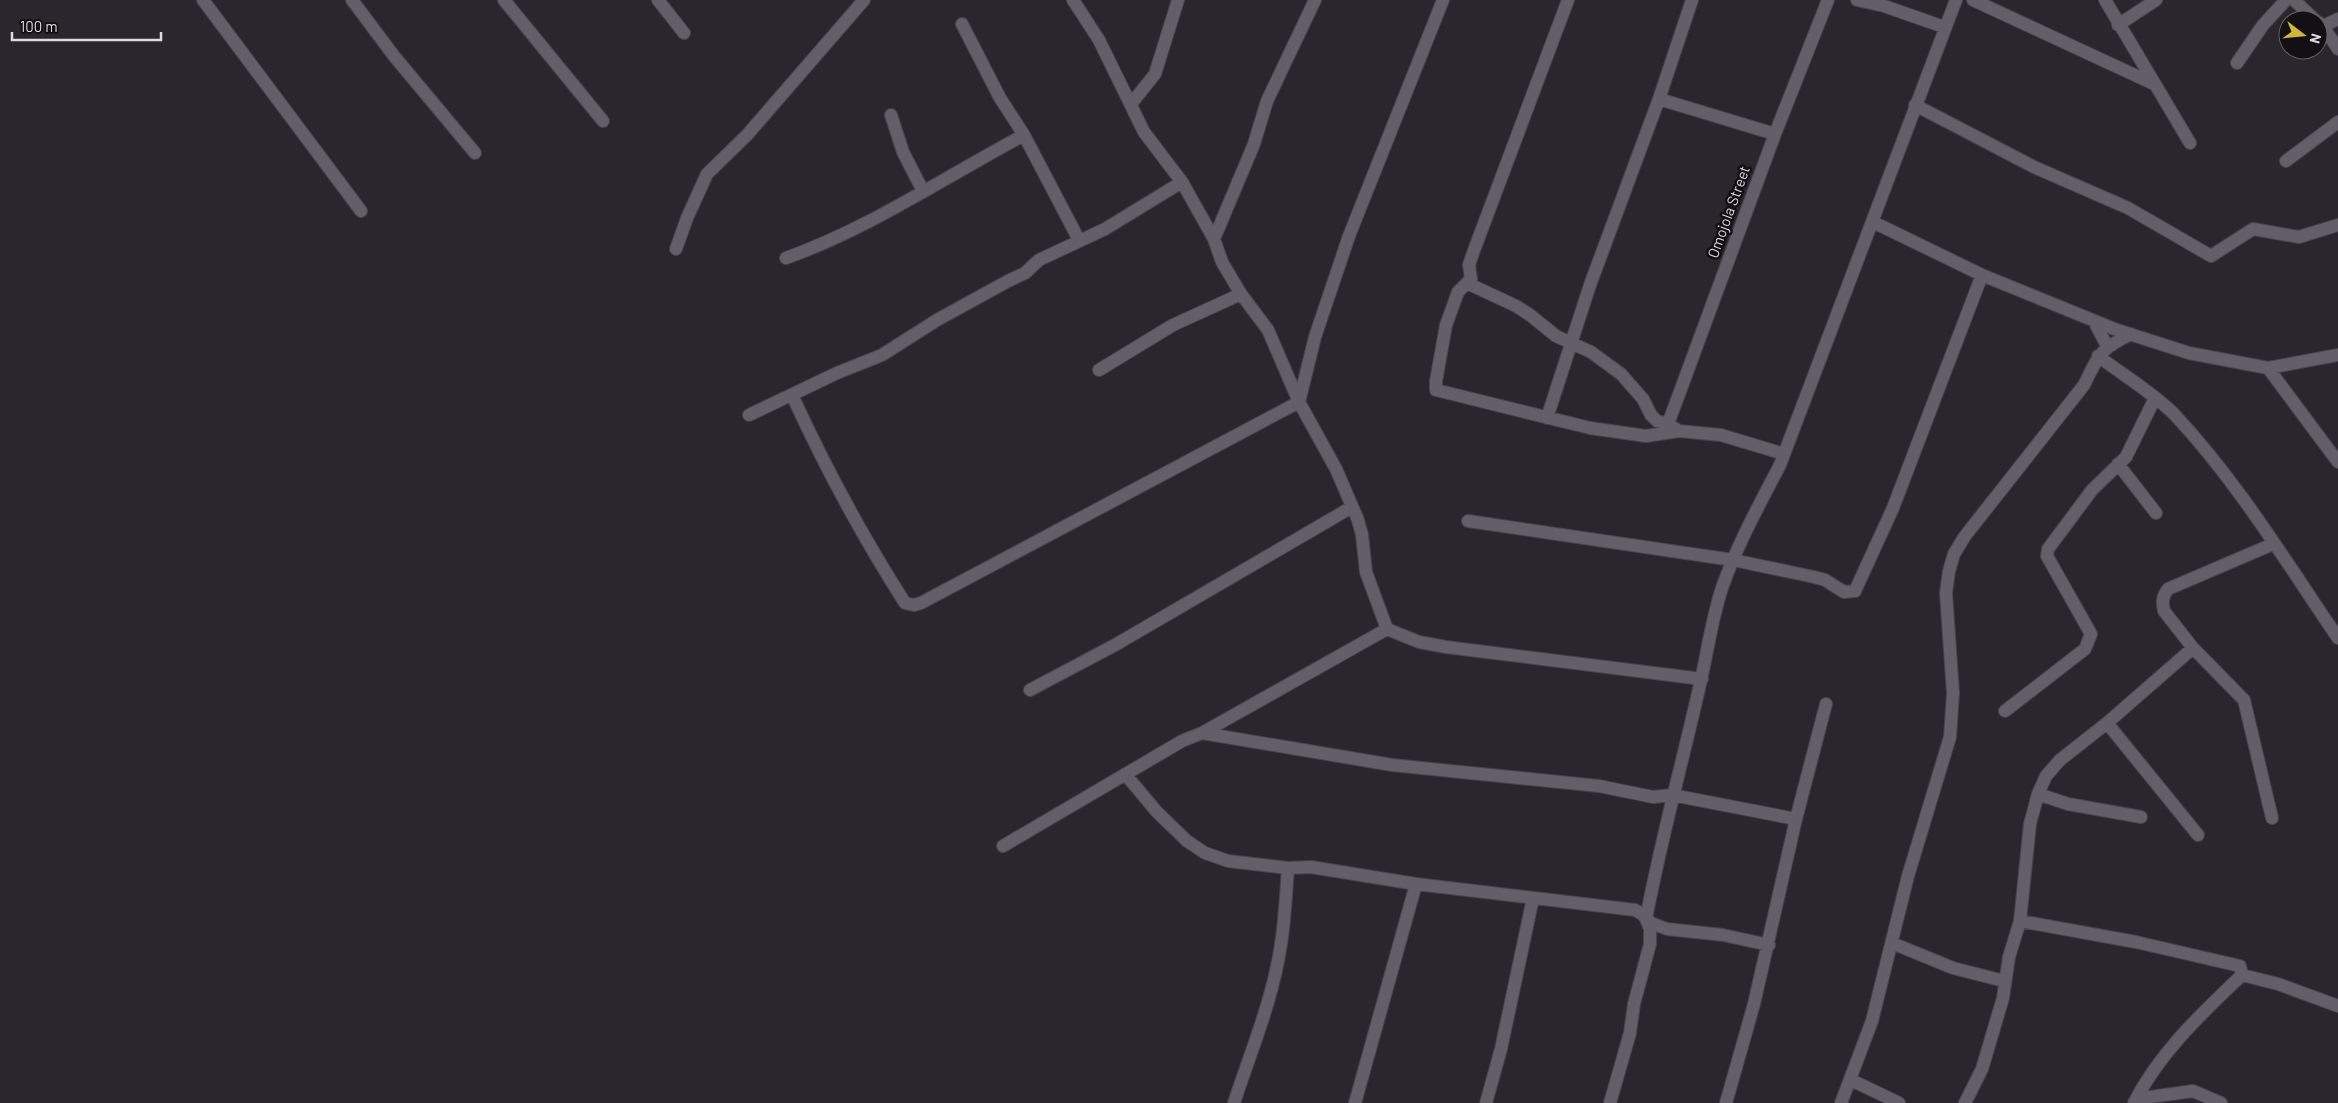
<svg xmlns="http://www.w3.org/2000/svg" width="2338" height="1103" viewBox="0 0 2338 1103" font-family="Barlow,sans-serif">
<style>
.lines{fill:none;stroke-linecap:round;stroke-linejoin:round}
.minor-casing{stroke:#48444b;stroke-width:14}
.minor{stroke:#635e67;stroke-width:12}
.labels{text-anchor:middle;stroke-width:5;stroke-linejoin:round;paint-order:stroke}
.street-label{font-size:15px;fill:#dddbe0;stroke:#121014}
</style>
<rect width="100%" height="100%" fill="#2b262e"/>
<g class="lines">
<g class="minor-casing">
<path id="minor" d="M 203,0 L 361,211
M 352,0 L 394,56 L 475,153
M 504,0 L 603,121
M 658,0 L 684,33
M 1073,0 L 1099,40 L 1144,132 L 1182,182 L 1214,239 L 1222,262 L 1241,294 L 1268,330 L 1299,402 L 1336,469 L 1358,520 L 1362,535 L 1366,572 L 1387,629 L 1419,642 L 1446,647 L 1702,679
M 1568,0 L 1473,253 L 1469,265 L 1471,279 L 1458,292 L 1446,325 L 1436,381 L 1436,390 L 1590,428 L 1646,436 L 1679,431 L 1721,435 L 1784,454
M 1857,0 L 1884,6 L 1944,27
M 1973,0 L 2154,84
M 2105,0 L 2190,143
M 2294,0 L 2315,20
M 2318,22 L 2323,26 L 2338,49
M 962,24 L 1000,98 L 1024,135 L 1079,240
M 2118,25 L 2156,0
M 2323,26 L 2338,19
M 2237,63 L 2263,25 L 2286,0
M 1659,99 L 1775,134
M 1131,104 L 1155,74 L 1178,0
M 1915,105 L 2034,167 L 2128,208 L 2211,256 L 2253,229 L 2299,237 L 2338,225
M 891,115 L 903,152 L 923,191
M 2286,161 L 2338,122
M 1873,222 L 1982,275 L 2117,330 L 2189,353 L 2268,368 L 2338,355
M 1214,239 L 1254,144 L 1267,101 L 1315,0
M 676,249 L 687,218 L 707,174 L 747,135 L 864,0
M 786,258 C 870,228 945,177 1024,135
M 1469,284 L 1516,306 L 1530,315 L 1556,336 L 1591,352 L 1621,374 L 1643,399 L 1651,415 L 1657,421 L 1668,424
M 2094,321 L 2107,346
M 2098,356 C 2123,375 2152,392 2174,414 C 2237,481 2286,562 2338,638
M 2268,368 L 2338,462
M 1099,370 L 1173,325 L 1241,294
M 792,395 C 825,467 862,536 905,603 L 914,605 L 921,603 L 1299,402 L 1315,337 L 1349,236 L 1443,0
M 749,415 L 837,373 L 882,355 L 937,320 L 1008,281 L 1025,273 L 1039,260 L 1105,229 L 1182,182
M 1547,418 L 1590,285 L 1659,99 L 1692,0
M 1679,431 L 1668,424 L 1775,134 L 1828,0
M 2118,464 L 2156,513
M 1468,521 L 1733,560 L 1814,577 L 1825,580 L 1844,592 L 1855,591 L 1893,508 L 1982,275
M 1030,690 L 1115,645 L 1352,507
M 2005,711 L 2085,649 L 2091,634 L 2047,556 L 2048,549 L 2092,490 L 2126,457 L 2155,398
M 2107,723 L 2198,835
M 1202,733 L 1392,765 L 1599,786 L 1653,797 L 1672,795 L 1796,819
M 1125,774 L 1157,812 L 1187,841 L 1205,853 L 1228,861 L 1288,868 L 1311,867 L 1416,884 L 1635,910 L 1642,914 L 1651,923 L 1667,929 L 1723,935 L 1769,945
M 2038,794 L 2068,804 L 2141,817
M 2272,818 L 2244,700 L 2193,648 L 2164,611 C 2162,602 2162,597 2168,589 L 2273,544
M 1003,846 L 1182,741 L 1202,733 L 1387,629
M 2020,921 L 2136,942 L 2240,966 L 2242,975 C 2202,1013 2159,1053 2134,1103
M 1892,943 L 1953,968 L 2004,981
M 2242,975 L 2278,984 L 2338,1006
M 1851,1080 L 1899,1103
M 2136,1099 L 2193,1091 L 2221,1103
M 1234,1103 C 1251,1051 1273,999 1281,944 C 1285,919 1286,893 1288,868
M 1355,1103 L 1416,884
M 1486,1103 L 1501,1049 L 1533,898
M 1610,1103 L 1630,1033 L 1634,1004 L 1650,944 L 1650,929 L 1646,919 C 1661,839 1683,760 1701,680 C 1708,649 1712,618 1722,588 C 1737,545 1759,505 1780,465 L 1956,0
M 1726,1103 L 1754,1004 L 1796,819 L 1826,704
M 1841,1103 L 1872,1021 L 1908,876 L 1950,737 L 1953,693 L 1946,593 L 1949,571 L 1954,554 L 1965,536 L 2084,385 C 2100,353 2099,350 2131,334
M 1965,1103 L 1982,1069 L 2003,998 L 2009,957 L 2020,921 L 2030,824 L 2038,794 L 2046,776 L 2060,760 L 2107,723 L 2193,648"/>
</g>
<use href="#minor" class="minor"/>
</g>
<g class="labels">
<g class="street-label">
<text transform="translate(1729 212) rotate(-70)" y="5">Omojola Street</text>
</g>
</g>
<g transform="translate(2303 35) rotate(106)"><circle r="24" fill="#121014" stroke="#636166"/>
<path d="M0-4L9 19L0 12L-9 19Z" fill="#ceb837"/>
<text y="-8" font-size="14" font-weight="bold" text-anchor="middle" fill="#dddbe0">N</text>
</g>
<path d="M12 32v8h149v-8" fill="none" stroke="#dddbe0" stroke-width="2.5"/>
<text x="20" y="32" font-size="15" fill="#dddbe0" stroke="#121014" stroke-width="4" paint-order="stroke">100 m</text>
</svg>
